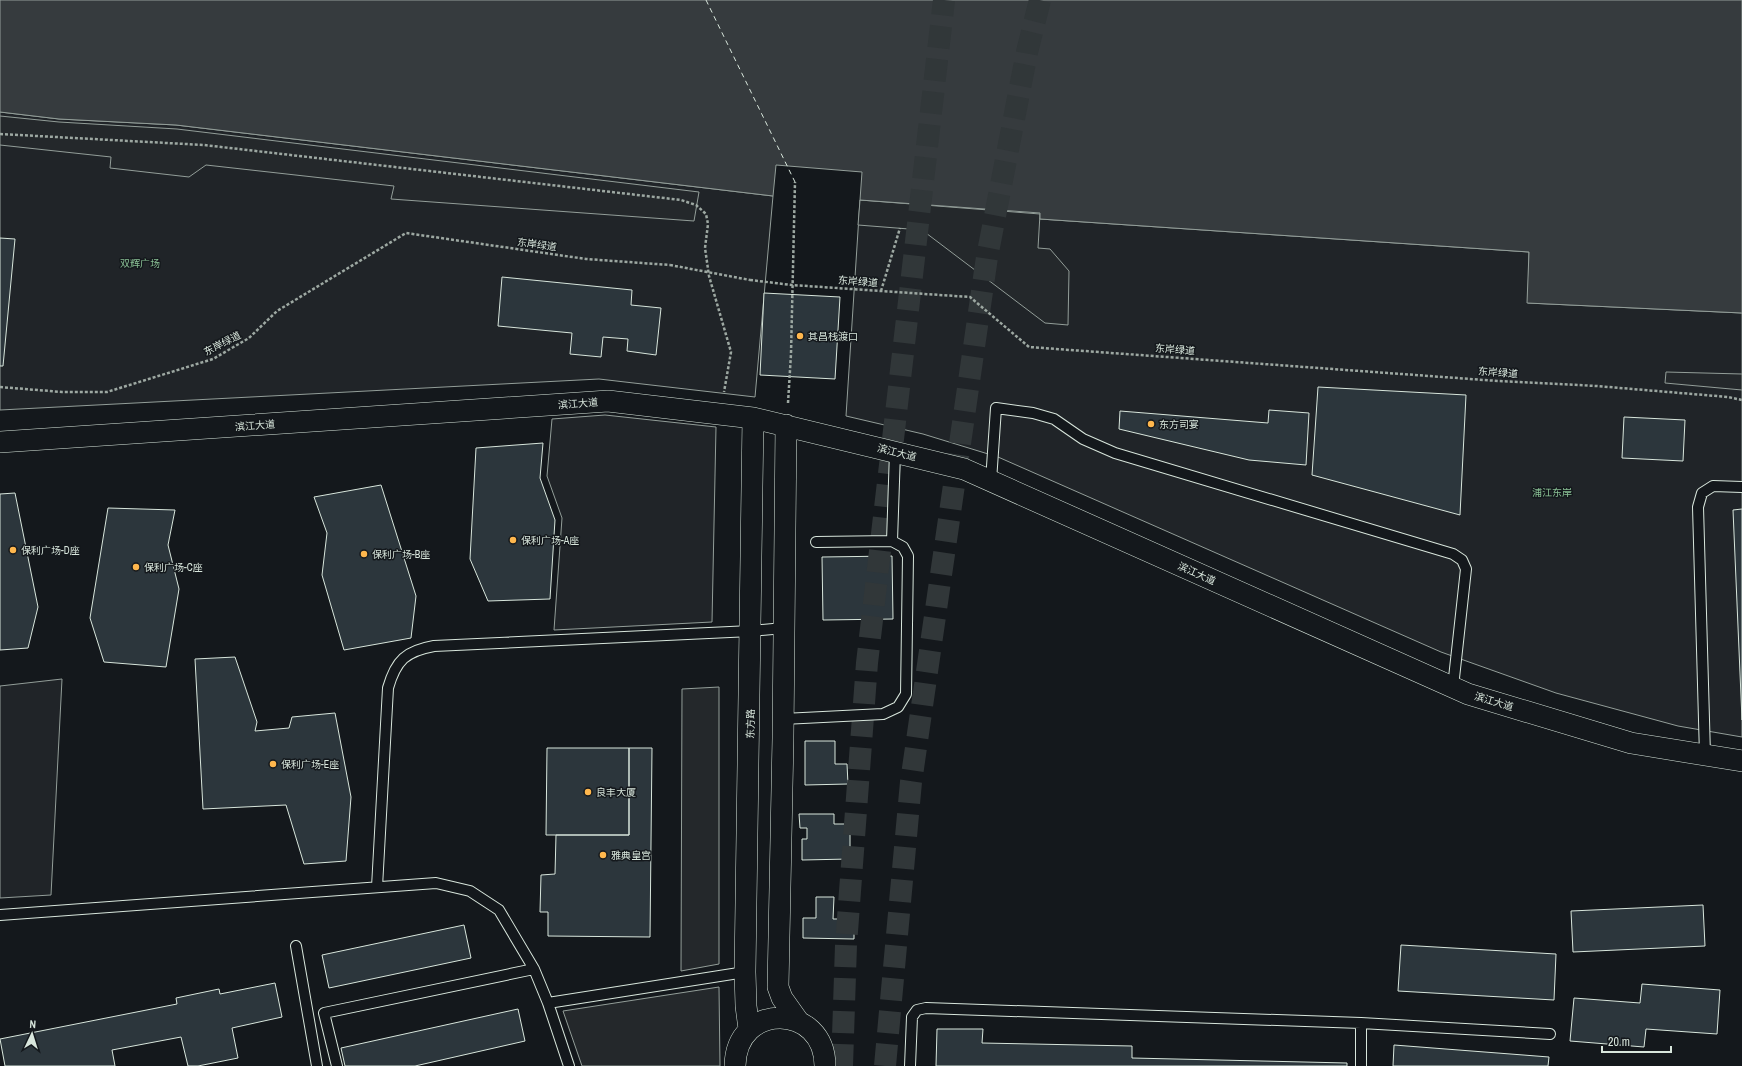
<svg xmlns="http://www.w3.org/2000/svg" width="1742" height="1066" viewBox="0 0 1742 1066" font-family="'Archivo Narrow','Noto Sans SC',sans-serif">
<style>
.green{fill:#202428;stroke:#939e99}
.parking{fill:#24282b;stroke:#939e99}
.water{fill:#363b3e;stroke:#939e99}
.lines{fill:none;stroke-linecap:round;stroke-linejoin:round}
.ferry{stroke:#d8e6dc;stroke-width:1;stroke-dasharray:5 4;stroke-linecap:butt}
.building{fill:#2c363c;stroke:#d8e6dc}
.secondary-tunnel{stroke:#313739;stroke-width:22;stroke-dasharray:22 11;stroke-linecap:butt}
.service-casing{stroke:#d8e6dc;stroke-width:12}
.minor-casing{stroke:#d8e6dc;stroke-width:22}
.path{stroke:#9da8a2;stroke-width:2.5;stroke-dasharray:3 2;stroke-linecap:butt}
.service{stroke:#14181c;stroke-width:10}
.minor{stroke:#14181c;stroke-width:21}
.path-bridge{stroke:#9da8a2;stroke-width:2.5;stroke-dasharray:3 2;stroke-linecap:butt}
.poi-dot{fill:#ffb74d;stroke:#14181c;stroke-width:1.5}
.labels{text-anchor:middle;stroke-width:3;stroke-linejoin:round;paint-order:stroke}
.street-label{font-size:10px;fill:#d8e6dc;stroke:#14181c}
.park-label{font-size:10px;fill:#8ac095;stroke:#14181c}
.poi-label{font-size:10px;fill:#d8e6dc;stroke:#14181c;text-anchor:start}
</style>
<rect width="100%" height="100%" fill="#14181c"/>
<path class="green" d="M 0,112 L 59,119 L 176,125 L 773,196 L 755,397 L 599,379 L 0,410 Z
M 860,200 L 1040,219 L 1529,252 L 1528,303 L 1742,313 L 1742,737 L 1678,726 L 1556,693 L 1441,652 L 998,457 L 923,434 L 846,416 Z
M 605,415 L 716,427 L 712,622 L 554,630 L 562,518 L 547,476 L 552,419 Z
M 62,679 L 51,895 L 0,898 L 0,686 Z"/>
<path class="parking" d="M 0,116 L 59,122 L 177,129 L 699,192 L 694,221 L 391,199 L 394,186 L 206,165 L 189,177 L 110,168 L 111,157 L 0,145 Z
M 860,200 L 1040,214 L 1038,248 L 1050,249 L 1069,271 L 1068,325 L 1045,323 L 922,230 L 858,225 Z
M 1666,372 L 1742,374 L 1742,390 L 1665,383 Z
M 719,687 L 719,964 L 681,971 L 682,689 Z
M 719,987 L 720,1066 L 582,1066 L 563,1011 Z"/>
<path class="water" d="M 0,0 L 1742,0 L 1742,313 L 1527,303 L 1529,252 L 1040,219 L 1040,213 L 860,200 L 862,172 L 776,165 L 773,196 L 176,125 L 59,119 L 0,112 Z"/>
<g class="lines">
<path class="ferry" d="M 706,0 L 795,182"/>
</g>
<path class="building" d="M 0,238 L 15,239 L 3,366 L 0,366 Z
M 502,277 L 632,290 L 631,305 L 661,308 L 656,355 L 627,351 L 628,339 L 603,337 L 601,357 L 570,354 L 572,333 L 498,326 Z
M 764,293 L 840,297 L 835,379 L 760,375 Z
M 1318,387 L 1466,395 L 1460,515 L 1312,475 Z
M 1269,410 L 1309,413 L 1306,465 L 1249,460 L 1119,429 L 1120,411 L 1268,423 Z
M 1624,417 L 1685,420 L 1683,461 L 1622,458 Z
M 543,443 L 540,478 L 555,520 L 550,599 L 488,601 L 470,559 L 476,448 Z
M 381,485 L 416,596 L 411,638 L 344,650 L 322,575 L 327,533 L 314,497 Z
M 15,493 L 38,607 L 28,648 L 0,650 L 0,494 Z
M 108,508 L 175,510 L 168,545 L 179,589 L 166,667 L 104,662 L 90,618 Z
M 1742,509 L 1742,720 L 1733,510 Z
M 892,556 L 893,619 L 823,620 L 822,557 Z
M 235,657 L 257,722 L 255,731 L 289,728 L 292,717 L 335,713 L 351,797 L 346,861 L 304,864 L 286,805 L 203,809 L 195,659 Z
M 805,741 L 835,741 L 835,764 L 847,764 L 848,784 L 805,785 Z
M 547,748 L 629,748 L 629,835 L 546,835 Z
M 629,748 L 652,748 L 650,937 L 548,936 L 548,912 L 540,912 L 541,875 L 555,874 L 556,835 L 629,835 Z
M 799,814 L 834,814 L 834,824 L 850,824 L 850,859 L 802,860 L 802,839 L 807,839 L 807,828 L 800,828 Z
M 816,897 L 834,897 L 833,919 L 854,919 L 854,939 L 803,938 L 803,918 L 816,918 Z
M 1703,905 L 1705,946 L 1573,952 L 1571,911 Z
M 464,925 L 471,958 L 329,988 L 322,955 Z
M 1401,945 L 1556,954 L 1554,1000 L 1398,991 Z
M 275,983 L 282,1017 L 232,1028 L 238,1058 L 198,1066 L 188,1066 L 181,1037 L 112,1050 L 115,1066 L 5,1066 L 0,1039 L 177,1004 L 176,998 L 219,989 L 220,994 Z
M 1642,984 L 1720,990 L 1717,1034 L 1646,1029 L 1644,1047 L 1570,1041 L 1574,998 L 1640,1003 Z
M 518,1009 L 525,1041 L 415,1066 L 345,1066 L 341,1048 Z
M 937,1029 L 983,1029 L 982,1043 L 1132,1046 L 1132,1058 L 1347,1063 L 1347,1066 L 936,1066 Z
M 1394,1045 L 1549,1057 L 1548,1066 L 1393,1066 Z"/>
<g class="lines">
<path class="secondary-tunnel" d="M 842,1066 L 846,945 L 867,663 L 944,0
M 885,1066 L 911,782 L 987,257 L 1027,52 L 1040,0"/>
<g class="service-casing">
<path id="service" d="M 991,481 L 996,408 L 1033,413 L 1054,419 L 1083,439 L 1115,453 L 1453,554 L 1462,560 L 1466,569 L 1453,687
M 892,541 L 895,452
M 783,719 L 883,714 L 898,707 L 906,694 L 908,556 L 903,547 L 892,541 L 816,542
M 1705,755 L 1698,507 L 1702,493 L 1713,486 L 1742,487
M 377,887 L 388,688 C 396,660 406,651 434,646 L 751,631 L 784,628
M 0,915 L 436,883 L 470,891 L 499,910 L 534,969 L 548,1003 L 569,1066
M 296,946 L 317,1066
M 548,1003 L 745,972
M 1361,1023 L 1550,1034
M 337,1066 L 324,1013 L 534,969
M 910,1066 L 912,1017 L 917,1010 L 926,1008 L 1361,1023 L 1361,1066"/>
</g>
<g class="minor-casing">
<path id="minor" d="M 786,425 L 783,738 L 778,987 L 782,998 L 799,1022
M 0,442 L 608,401 L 753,418 L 964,469 L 1468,694 L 1631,743 L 1742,761
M 749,1029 L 746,1006 L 745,972 L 753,418
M 735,1066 C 736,1001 825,1003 825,1066"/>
</g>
<path class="path" d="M 0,134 L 204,145 L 681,200 L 696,205 L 706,214 L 708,224 L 705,248 L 709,276 L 731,352 L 724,392
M 750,280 L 792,285 L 970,297 L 1029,347 L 1498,381 L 1597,386 L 1728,397 L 1742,400
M 881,291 L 900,228
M 0,387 L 62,392 L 107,392 L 213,359 L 249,338 L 277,311 L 406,233 L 586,259 L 670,265
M 788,403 L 791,354 L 795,182"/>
<use href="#service" class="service"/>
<use href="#minor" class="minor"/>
<path class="path-bridge" d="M 670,265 L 750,280"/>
</g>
<g class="poi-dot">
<circle cx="800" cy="336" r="4"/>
<circle cx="1151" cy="424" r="4"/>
<circle cx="513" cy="540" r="4"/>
<circle cx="13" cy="550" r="4"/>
<circle cx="364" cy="554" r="4"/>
<circle cx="136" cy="567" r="4"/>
<circle cx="273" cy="764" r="4"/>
<circle cx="588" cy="792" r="4"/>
<circle cx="603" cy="855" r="4"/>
</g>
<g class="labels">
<g class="street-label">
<text transform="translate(537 244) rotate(8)" y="4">东岸绿道</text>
<text transform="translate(858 281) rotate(4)" y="4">东岸绿道</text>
<text transform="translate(222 343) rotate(-27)" y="4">东岸绿道</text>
<text transform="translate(1175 349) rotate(4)" y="4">东岸绿道</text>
<text transform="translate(1498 372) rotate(4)" y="4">东岸绿道</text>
<text transform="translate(578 403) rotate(-4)" y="4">滨江大道</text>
<text transform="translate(255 425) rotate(-4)" y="4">滨江大道</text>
<text transform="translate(897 452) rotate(14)" y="4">滨江大道</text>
<text transform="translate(1197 573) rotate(24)" y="4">滨江大道</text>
<text transform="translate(1494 701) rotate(17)" y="4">滨江大道</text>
<text transform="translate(750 724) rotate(-89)" y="4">东方路</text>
</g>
<g class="park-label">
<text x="140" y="267">双辉广场</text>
<text x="1552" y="496">浦江东岸</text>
</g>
<g class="poi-label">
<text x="808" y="340">其昌栈渡口</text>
<text x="1159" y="428">东方司宴</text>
<text x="521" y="544">保利广场-A座</text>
<text x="21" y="554">保利广场-D座</text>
<text x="372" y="558">保利广场-B座</text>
<text x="144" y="571">保利广场-C座</text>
<text x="281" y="768">保利广场-E座</text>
<text x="596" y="796">良丰大厦</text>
<text x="611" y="859">雅典皇宫</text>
</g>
</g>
<g transform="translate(32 1034) rotate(4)" stroke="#14181c" stroke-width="3" paint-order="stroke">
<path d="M0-3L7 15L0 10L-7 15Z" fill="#d8e6dc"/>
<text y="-6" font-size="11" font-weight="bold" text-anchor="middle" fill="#d8e6dc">N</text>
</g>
<path d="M1602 1046v6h69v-6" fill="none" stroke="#d8e6dc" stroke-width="2"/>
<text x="1608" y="1046" font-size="12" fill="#d8e6dc" stroke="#14181c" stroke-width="3" paint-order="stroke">20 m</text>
</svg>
